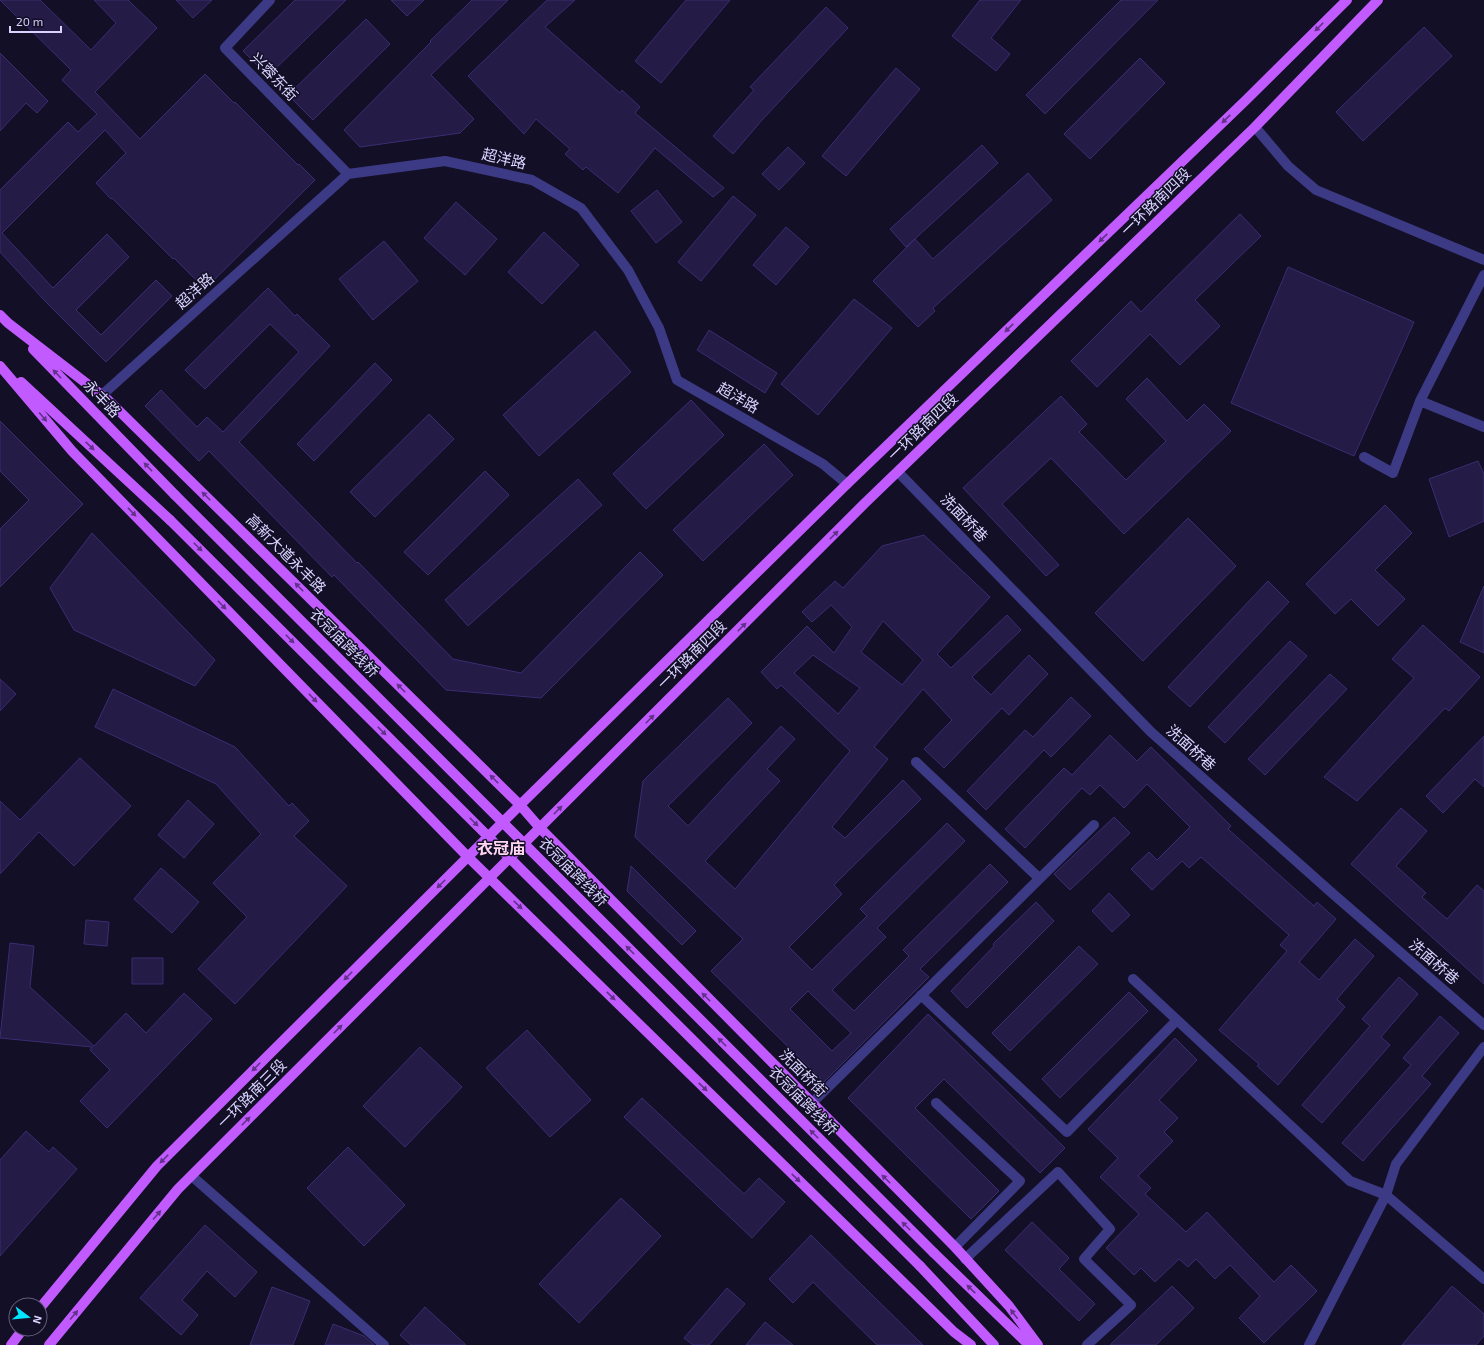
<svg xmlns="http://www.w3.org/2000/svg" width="1484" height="1345" viewBox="0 0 1484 1345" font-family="'Exo 2','Noto Sans SC',sans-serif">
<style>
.building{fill:#241b47;stroke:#3b2d73;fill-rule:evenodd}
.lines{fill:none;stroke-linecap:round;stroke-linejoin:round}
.minor{stroke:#3d3a85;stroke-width:10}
.primary{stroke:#c25bff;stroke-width:10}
.primary-bridge{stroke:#c25bff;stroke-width:10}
.oneway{fill:#623188}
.labels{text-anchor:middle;stroke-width:3;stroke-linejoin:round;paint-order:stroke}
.street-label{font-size:15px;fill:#d9d4ff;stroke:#130f26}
.neighbourhood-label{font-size:16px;font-weight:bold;fill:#ffd6f0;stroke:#130f26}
</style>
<rect width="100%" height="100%" fill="#130f26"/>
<path class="building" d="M 0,0 L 40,0 L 91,50 L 116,23 L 94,0 L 128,0 L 157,28 L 95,92 L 140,139 L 205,74 L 234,103 L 235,102 L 298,165 L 299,164 L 315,180 L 205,289 L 174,258 L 173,259 L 112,198 L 111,199 L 96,183 L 126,153 L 105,130 L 2,233 L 53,288 L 107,234 L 129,257 L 76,310 L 101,335 L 156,280 L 172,296 L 106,362 L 44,300 L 0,252 L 0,190 L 68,122 L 78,132 L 97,114 L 62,80 L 71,70 Z
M 176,0 L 212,0 L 193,18 Z
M 295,0 L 346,0 L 268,76 L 243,51 Z
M 391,0 L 424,0 L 407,16 Z
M 472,0 L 508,0 L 431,75 L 474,119 L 460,133 L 360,147 L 344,130 L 431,42 L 430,41 Z
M 547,0 L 575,0 L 545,27 L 620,93 L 622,90 L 640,107 L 635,113 L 724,188 L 713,197 L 655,148 L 618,193 L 586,167 L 583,170 L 565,154 L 570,149 L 536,119 L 524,134 L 468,76 Z
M 686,0 L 730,0 L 661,83 L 635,61 Z
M 980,0 L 1021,0 L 991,38 L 1010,54 L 996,71 L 952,36 Z
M 1121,0 L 1158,0 L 1045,114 L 1026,95 Z
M 826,7 L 848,28 L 762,120 L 733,154 L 713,136 L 754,90 L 750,87 Z
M 366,19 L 390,44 L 313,120 L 288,95 Z
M 1424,27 L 1452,56 L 1363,141 L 1336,112 Z
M 0,53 L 48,101 L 37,113 L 26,103 L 0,131 Z
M 1140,58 L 1165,83 L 1090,159 L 1064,134 Z
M 896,68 L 920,89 L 846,176 L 822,156 Z
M 982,145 L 998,163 L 906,247 L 890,229 Z
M 788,147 L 805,163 L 779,190 L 762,174 Z
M 1028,173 L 1052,200 L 933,308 L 935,311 L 918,327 L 873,281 L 915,239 L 933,259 Z
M 657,190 L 682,222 L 656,243 L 631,211 Z
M 733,196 L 756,215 L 701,281 L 678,262 Z
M 456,202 L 497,239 L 465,275 L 424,238 Z
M 1240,214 L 1261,236 L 1195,300 L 1220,326 L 1180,365 L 1150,334 L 1097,387 L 1071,361 L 1131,301 L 1141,312 Z
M 786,227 L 809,247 L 776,285 L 753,265 Z
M 544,232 L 579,265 L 542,304 L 508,272 Z
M 384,241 L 418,281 L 373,320 L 339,279 Z
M 1288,267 L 1414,322 L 1354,456 L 1231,403 Z
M 268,288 L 295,316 L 297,314 L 330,346 L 239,442 L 357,563 L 358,562 L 453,659 L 521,673 L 640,552 L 663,575 L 541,698 L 446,690 L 334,575 L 332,577 L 209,451 L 199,461 L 145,406 L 161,390 L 197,427 L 207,417 L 223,432 L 299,352 L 270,324 L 205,389 L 185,370 Z
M 854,299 L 892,328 L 818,415 L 781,384 Z
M 709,330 L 777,373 L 765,393 L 697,350 Z
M 595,331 L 631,372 L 539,456 L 503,415 Z
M 375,363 L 392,380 L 314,461 L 297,444 Z
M 1147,378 L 1187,421 L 1204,404 L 1231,431 L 1124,534 L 1051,458 L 1002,504 L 1059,565 L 1046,576 L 963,488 L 1061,396 L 1087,424 L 1079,432 L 1126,480 L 1166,441 L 1126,399 Z
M 691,400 L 724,435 L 646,509 L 613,474 Z
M 429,414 L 454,439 L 375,517 L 350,492 Z
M 0,421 L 83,504 L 0,587 L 0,529 L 29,500 L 0,471 Z
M 764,444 L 793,475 L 703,561 L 673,530 Z
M 1478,461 L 1484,474 L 1484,521 L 1449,537 L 1429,479 Z
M 485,471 L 509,495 L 428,575 L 404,552 Z
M 578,479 L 602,505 L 468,626 L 445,600 Z
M 1385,505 L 1412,533 L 1375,570 L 1405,599 L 1378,626 L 1351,599 L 1335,614 L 1306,584 Z
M 1188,518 L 1236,566 L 1143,661 L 1095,613 Z
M 92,533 L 215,660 L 195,686 L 74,630 L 50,588 Z
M 924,535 L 990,597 L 937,654 L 951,668 L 1007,615 L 1021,630 L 972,677 L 991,695 L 1029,655 L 1048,674 L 1009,715 L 1002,708 L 944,768 L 924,749 L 952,720 L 923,689 L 874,747 L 888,759 L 832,827 L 845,838 L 903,780 L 921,799 L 834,885 L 842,894 L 789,947 L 812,970 L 867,916 L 860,909 L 947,823 L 965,841 L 877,928 L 886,937 L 832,990 L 854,1011 L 909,956 L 903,950 L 990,864 L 1008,882 L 920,969 L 929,977 L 824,1082 L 711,971 L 743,939 L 635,837 L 643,781 L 728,698 L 752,723 L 668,806 L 688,826 L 781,726 L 795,739 L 767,769 L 780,781 L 705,861 L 735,889 L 850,751 L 781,685 L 777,689 L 761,672 L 807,626 L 834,653 L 852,627 L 831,605 L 812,622 L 802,612 L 835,581 L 843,588 L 882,546 ZM 883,621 L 923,660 L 902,685 L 861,652 ZM 813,655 L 860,688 L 838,714 L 794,673 ZM 808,991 L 851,1033 L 832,1051 L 790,1009 Z
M 1268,581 L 1289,602 L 1190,707 L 1168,687 Z
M 1484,586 L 1484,653 L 1460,642 Z
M 1423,625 L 1480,677 L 1449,711 L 1445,708 L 1357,801 L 1324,777 L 1414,678 L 1392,659 Z
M 1290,641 L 1307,656 L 1225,743 L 1208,727 Z
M 1330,674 L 1347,689 L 1265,775 L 1248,759 Z
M 0,679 L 16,694 L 0,711 Z
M 113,689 L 235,747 L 289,806 L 292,803 L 309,821 L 294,836 L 347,886 L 235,1004 L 198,969 L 247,917 L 213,883 L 261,834 L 216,784 L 95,727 Z
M 1071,697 L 1091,716 L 1051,757 L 1044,750 L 986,810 L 967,791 L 1025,730 L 1033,737 Z
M 1110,735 L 1137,761 L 1151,747 L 1231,826 L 1228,829 L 1314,906 L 1317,902 L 1336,919 L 1299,962 L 1319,980 L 1355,939 L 1374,956 L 1337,999 L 1345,1007 L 1278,1085 L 1257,1066 L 1259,1064 L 1219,1030 L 1287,951 L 1280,945 L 1289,935 L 1201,857 L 1189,868 L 1182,861 L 1152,890 L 1131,869 L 1149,852 L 1157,860 L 1190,827 L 1147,784 L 1124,808 L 1100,785 L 1090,795 L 1082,788 L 1025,848 L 1005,829 L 1064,768 L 1072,775 Z
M 1484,736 L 1484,787 L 1475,779 L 1443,813 L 1426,796 Z
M 80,758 L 131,806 L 74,866 L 39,832 L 0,874 L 0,801 L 20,820 Z
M 188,800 L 214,824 L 184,858 L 158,835 Z
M 1401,808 L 1427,831 L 1396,866 L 1426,893 L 1422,897 L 1447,919 L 1477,885 L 1484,891 L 1484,984 L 1351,864 Z
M 1114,817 L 1130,833 L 1070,890 L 1054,874 Z
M 631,866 L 696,931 L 682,945 L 627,891 Z
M 161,868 L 199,902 L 172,933 L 134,899 Z
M 1109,893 L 1130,915 L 1112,932 L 1092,911 Z
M 1036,902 L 1054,921 L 967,1008 L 951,991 L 994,946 L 993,944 Z
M 86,920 L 109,922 L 107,946 L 84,944 Z
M 10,943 L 34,946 L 30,987 L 94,1046 L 126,1013 L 146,1033 L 184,993 L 212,1019 L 107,1128 L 80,1101 L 110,1070 L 90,1050 L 92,1047 L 0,1038 Z
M 1079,946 L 1098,964 L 1010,1051 L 992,1033 Z
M 132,958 L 163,958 L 163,984 L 132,984 Z
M 1399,977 L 1418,994 L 1381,1037 L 1390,1045 L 1322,1123 L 1302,1105 L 1370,1026 L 1362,1019 Z
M 1129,992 L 1148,1011 L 1060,1098 L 1042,1079 Z
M 928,1014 L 1065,1148 L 1040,1173 L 944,1079 L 915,1108 L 999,1191 L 971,1219 L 848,1098 Z
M 1440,1016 L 1459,1033 L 1422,1076 L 1431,1084 L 1363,1161 L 1342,1143 L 1411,1065 L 1403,1058 Z
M 527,1030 L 591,1100 L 550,1137 L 486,1068 Z
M 1175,1038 L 1197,1060 L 1159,1100 L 1178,1118 L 1164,1132 L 1173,1141 L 1138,1176 L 1151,1188 L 1145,1194 L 1186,1232 L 1207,1212 L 1274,1282 L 1291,1265 L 1317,1291 L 1264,1343 L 1239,1318 L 1260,1296 L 1230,1265 L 1215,1279 L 1196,1259 L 1188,1267 L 1179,1259 L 1155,1282 L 1141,1268 L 1134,1275 L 1106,1248 L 1139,1214 L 1100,1177 L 1118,1158 L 1088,1129 Z
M 420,1047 L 462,1087 L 405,1147 L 363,1106 Z
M 642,1098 L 744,1194 L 759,1178 L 785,1202 L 752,1238 L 624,1117 Z
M 26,1131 L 49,1152 L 53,1147 L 77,1169 L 0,1256 L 0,1160 Z
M 348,1147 L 405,1205 L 364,1246 L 307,1188 Z
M 621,1198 L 661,1236 L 579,1323 L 539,1284 Z
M 1032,1222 L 1069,1258 L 1059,1269 L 1095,1304 L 1079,1321 L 1005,1250 Z
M 205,1225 L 257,1272 L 235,1297 L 207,1271 L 182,1300 L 198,1315 L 181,1335 L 140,1298 Z
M 811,1235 L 923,1345 L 877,1345 L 813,1282 L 793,1303 L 769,1279 Z
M 1172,1286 L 1194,1308 L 1156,1345 L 1110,1345 Z
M 1452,1286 L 1484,1314 L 1484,1336 L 1476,1345 L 1402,1345 Z
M 272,1287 L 310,1301 L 293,1345 L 250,1345 Z
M 727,1288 L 745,1304 L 709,1345 L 693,1345 L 684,1338 Z
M 425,1307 L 466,1345 L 411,1345 L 400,1335 Z
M 765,1322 L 793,1345 L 746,1345 Z
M 333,1324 L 364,1336 L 374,1345 L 325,1345 Z"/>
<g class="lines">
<path class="minor" d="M 270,0 L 225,48 L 348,174
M 1255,127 L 1288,166 L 1316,190 L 1484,260
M 102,395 L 348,174 L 445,161 L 532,180 L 581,208 L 628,270 L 659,328 L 677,380 L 823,464 L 847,484
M 1420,401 L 1484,427
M 1364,457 L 1393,473 L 1420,401 L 1484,275
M 898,472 L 1151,732 L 1332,893 L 1484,1025
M 916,762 L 1039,878
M 1133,979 L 1350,1181 L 1386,1195 L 1484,1279
M 921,995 L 1067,1132 L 1177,1020
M 812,1103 L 1094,825
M 936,1103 L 1020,1181 L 955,1247
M 194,1178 L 384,1345
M 965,1259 L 1058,1172 L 1110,1229 L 1084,1259 L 1131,1305 L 1087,1345
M 1309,1345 L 1386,1195 L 1396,1164 L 1484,1047"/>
<path class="primary" d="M 0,315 L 8,323 L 108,400 L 520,805 L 540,828 L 955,1247 L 1009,1306 L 1038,1345
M 33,349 L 175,495
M 0,366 L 72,451 L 468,857 L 954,1332 L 971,1345
M 21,382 L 170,520
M 934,1253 L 1029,1345
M 920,1266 L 994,1345
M 40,1308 L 157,1166 L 520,805 L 847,484 L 1245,101 L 1347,0
M 11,1345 L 23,1329
M 49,1345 L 178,1189 L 865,503 L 1255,127 L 1378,0"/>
<path class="primary-bridge" d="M 175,495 L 934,1253
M 170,520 L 920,1266"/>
</g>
<defs><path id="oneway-solid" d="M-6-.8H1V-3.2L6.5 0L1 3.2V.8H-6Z"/></defs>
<g class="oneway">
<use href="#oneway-solid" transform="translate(1319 27) rotate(135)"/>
<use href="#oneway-solid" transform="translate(1226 119) rotate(136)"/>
<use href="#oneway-solid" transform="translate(1103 238) rotate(136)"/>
<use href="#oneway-solid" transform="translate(1009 328) rotate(136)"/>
<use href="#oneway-solid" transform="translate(57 374) rotate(-134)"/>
<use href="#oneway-solid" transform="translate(43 417) rotate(50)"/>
<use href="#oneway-solid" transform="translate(90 446) rotate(43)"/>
<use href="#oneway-solid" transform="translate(148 467) rotate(-134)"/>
<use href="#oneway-solid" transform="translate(206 496) rotate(-135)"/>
<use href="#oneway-solid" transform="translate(132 512) rotate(46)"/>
<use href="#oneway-solid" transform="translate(834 535) rotate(-45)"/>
<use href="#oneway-solid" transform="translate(198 547) rotate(45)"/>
<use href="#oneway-solid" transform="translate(299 587) rotate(-135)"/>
<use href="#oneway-solid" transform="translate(222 605) rotate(46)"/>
<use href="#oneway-solid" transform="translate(742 627) rotate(-45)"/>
<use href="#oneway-solid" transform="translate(290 639) rotate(45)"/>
<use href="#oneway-solid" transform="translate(401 688) rotate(-135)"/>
<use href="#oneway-solid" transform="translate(313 698) rotate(46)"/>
<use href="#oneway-solid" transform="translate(650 719) rotate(-45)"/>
<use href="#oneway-solid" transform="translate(382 731) rotate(45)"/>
<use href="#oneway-solid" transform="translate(494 779) rotate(-135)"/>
<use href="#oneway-solid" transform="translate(558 810) rotate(-45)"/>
<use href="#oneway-solid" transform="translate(474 822) rotate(45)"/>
<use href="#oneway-solid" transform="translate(441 884) rotate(135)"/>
<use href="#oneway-solid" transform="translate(518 905) rotate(44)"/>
<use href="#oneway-solid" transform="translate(630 950) rotate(-135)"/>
<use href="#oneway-solid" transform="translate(348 976) rotate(135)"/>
<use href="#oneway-solid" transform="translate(611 996) rotate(44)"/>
<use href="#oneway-solid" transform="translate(706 997) rotate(-135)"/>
<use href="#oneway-solid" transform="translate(338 1029) rotate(-45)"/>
<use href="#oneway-solid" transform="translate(722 1042) rotate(-135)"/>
<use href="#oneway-solid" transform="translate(256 1067) rotate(135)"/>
<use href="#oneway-solid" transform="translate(703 1087) rotate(44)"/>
<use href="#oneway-solid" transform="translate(246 1121) rotate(-45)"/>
<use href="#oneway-solid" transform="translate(814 1134) rotate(-135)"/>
<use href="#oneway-solid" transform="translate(164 1159) rotate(135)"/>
<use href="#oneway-solid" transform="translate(796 1178) rotate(44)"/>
<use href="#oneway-solid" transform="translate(886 1179) rotate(-135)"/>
<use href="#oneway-solid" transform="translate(157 1215) rotate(-50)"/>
<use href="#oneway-solid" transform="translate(906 1226) rotate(-135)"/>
<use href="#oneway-solid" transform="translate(971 1289) rotate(-136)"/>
<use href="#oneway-solid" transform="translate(1014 1314) rotate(-127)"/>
<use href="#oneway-solid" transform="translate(74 1315) rotate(-50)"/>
</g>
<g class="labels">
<g class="street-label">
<text transform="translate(274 77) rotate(46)" y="5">兴蓉东街</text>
<text transform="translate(504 159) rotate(13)" y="5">超洋路</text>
<text transform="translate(1156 202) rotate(-44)" y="5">一环路南四段</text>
<text transform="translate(195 291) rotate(-42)" y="5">超洋路</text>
<text transform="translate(738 398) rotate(30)" y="5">超洋路</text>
<text transform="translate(102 399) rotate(46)" y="5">永丰路</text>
<text transform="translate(923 427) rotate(-44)" y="5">一环路南四段</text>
<text transform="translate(964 518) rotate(46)" y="5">洗面桥巷</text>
<text transform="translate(286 554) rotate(45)" y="5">高新大道永丰路</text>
<text transform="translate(344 643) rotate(45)" y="5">衣冠庙跨线桥</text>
<text transform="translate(692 655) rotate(-45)" y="5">一环路南四段</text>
<text transform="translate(1191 748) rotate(42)" y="5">洗面桥巷</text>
<text transform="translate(573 872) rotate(45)" y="5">衣冠庙跨线桥</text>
<text transform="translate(1434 962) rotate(41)" y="5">洗面桥巷</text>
<text transform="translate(803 1073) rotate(45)" y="5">洗面桥街</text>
<text transform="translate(252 1094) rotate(-45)" y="5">一环路南三段</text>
<text transform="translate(803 1101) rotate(45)" y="5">衣冠庙跨线桥</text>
</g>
<g class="neighbourhood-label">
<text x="501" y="854">衣冠庙</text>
</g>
</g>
<g transform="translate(28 1317) rotate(106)"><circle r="19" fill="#130f26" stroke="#625e7d"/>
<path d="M0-3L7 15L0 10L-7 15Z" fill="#00e5ff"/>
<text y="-6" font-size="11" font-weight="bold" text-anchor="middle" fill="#d9d4ff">N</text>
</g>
<path d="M10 26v6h51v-6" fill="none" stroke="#d9d4ff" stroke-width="2"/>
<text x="16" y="26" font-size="12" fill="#d9d4ff" stroke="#130f26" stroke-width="3" paint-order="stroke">20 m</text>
</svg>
